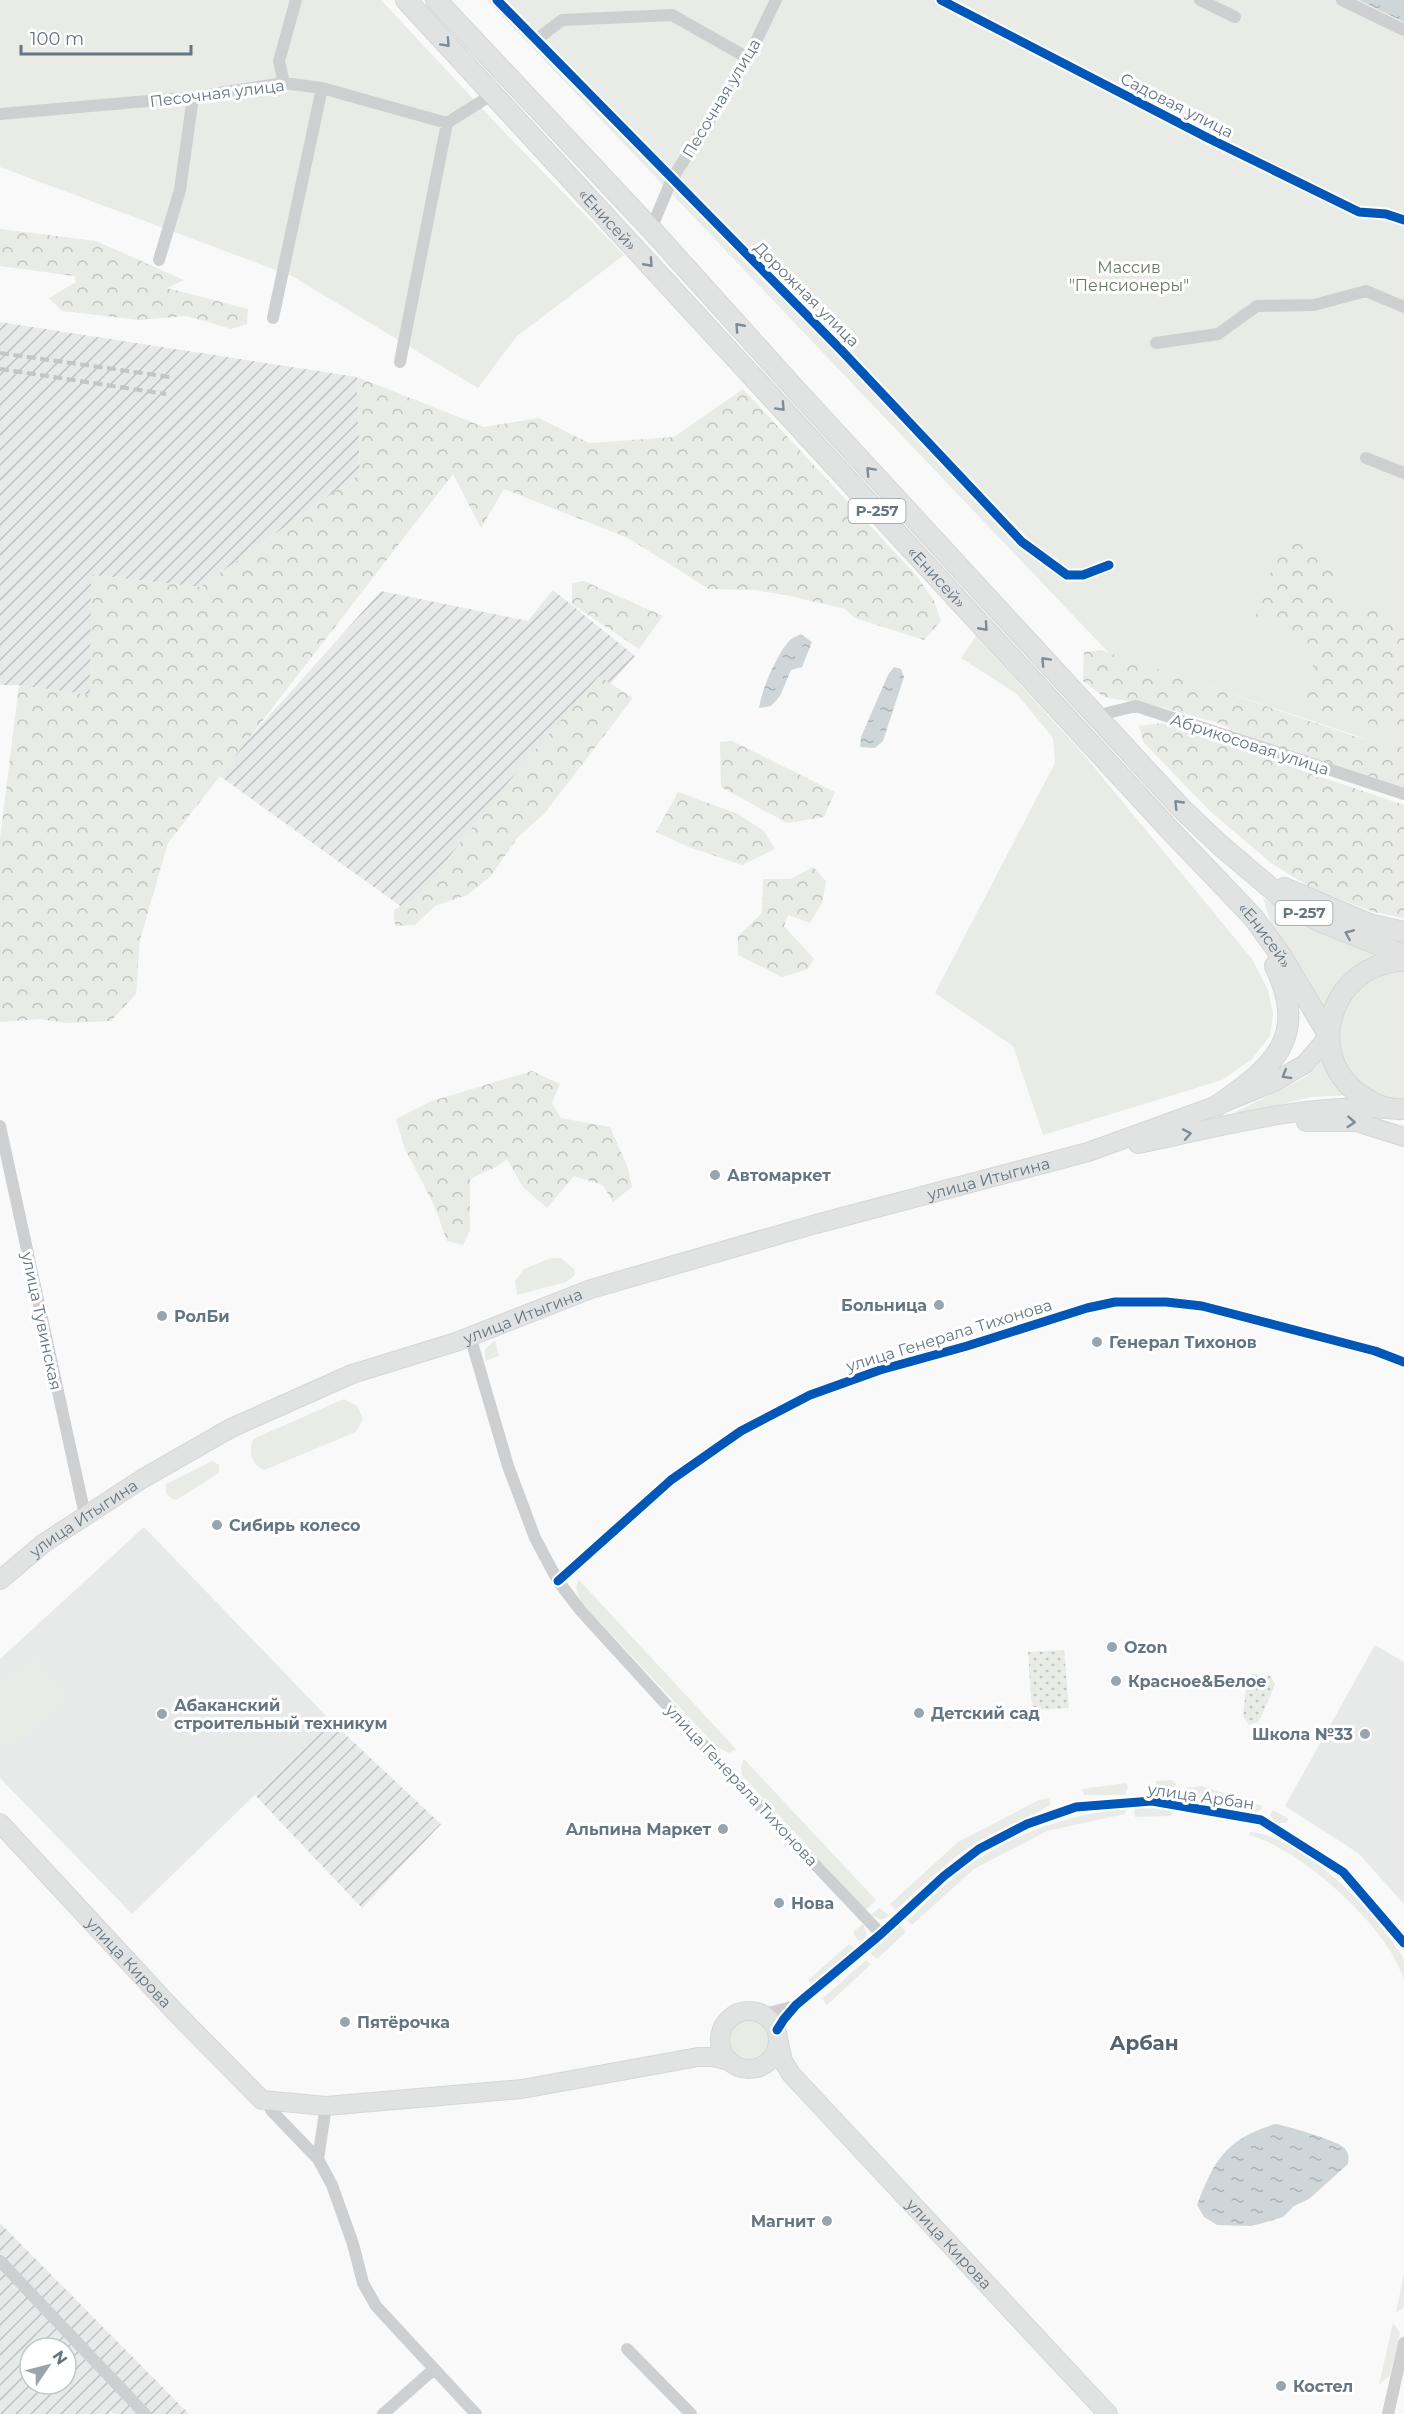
<svg xmlns="http://www.w3.org/2000/svg" width="1404" height="2414" viewBox="0 0 1404 2414" font-family="Montserrat,sans-serif">
<style>
.built{fill:#e8e9e9}
.industrial{fill:url(#industrial-furrows);fill-rule:evenodd}
.green{fill:#e8ebe6}
.forest{fill:url(#forest-crowns)}
.park{fill:url(#park-dots)}
.water{fill:url(#water-ripples)}
.lines{fill:none;stroke-linecap:round;stroke-linejoin:round}
.primary-casing{stroke:#d5d6d7;stroke-width:20}
.trunk-casing{stroke:#d5d6d6;stroke-width:22}
.minor{stroke:#cecfd0;stroke-width:12}
.primary{stroke:#e1e2e2;stroke-width:18}
.trunk{stroke:#e1e2e2;stroke-width:20}
.rail{stroke:#c3c5c6;stroke-width:4;stroke-dasharray:9 4.5;stroke-linecap:butt}
.cycleway-casing{stroke:#fff;stroke-width:13}
.cycleway{stroke:#0057b8;stroke-width:9}
.oneway{stroke:#7e8c96}
.poi-dot{fill:#99a4ac;stroke:#fff;stroke-width:2}
.labels{text-anchor:middle;stroke-width:6;stroke-linejoin:round;paint-order:stroke}
.shield{fill:#fff;stroke:#939fa8;stroke-width:1.5}
.shield-label{font-size:15px;font-weight:bold;fill:#657683}
.street-label{font-size:16px;fill:#657683;stroke:#fff}
.park-label{font-size:16px;fill:#687a64;stroke:#fff}
.poi-label{font-size:16px;font-weight:bold;fill:#657683;stroke:#fff;text-anchor:start}
.quarter-label{font-size:20px;font-weight:bold;fill:#57646e;stroke:#fff}
</style>
<defs>
<pattern id="industrial-furrows" width="10" height="10" patternUnits="userSpaceOnUse" patternTransform="scale(1.5)"><rect width="10" height="10" fill="#e8e9e9"/><path d="M-1 1l2-2M0 10L10 0M9 11l2-2" fill="none" stroke="#c0c1c2"/></pattern>
<pattern id="forest-crowns" width="20" height="18" patternUnits="userSpaceOnUse" patternTransform="scale(1.5)"><rect width="20" height="18" fill="#e8ebe6"/><path d="M2 6a3 3 0 1 1 6 0M12 15a3 3 0 1 1 6 0" fill="none" stroke="#c0c3c0"/></pattern>
<pattern id="park-dots" width="8" height="8" patternUnits="userSpaceOnUse" patternTransform="scale(1.5)"><rect width="8" height="8" fill="#e8ebe6"/><path d="M2 2h.1M6 6h.1" fill="none" stroke="#c0c3c0" stroke-width="1.8" stroke-linecap="round"/></pattern>
<pattern id="water-ripples" width="26" height="14" patternUnits="userSpaceOnUse" patternTransform="scale(1.5)"><rect width="26" height="14" fill="#ced6d9"/><path d="M2 4q2-2 4 0t4 0M15 11q2-2 4 0t4 0" fill="none" stroke="#abb2b5"/></pattern>
</defs>
<rect width="100%" height="100%" fill="#f9f9f9"/>
<path class="built" d="M 144,1527 L 331,1721 L 132,1914 L 0,1778 L 0,1659 Z
M 1375,1645 L 1404,1662 L 1404,1904 L 1358,1853 L 1285,1806 Z"/>
<path class="industrial" d="M 0,322 L 357,377 L 360,474 L 200,587 L 92,575 L 90,695 L 19,685 L 0,685 Z
M 553,590 L 635,656 L 410,913 L 217,774 L 381,591 L 528,621 Z
M 331,1721 L 441,1824 L 362,1908 L 255,1795 Z
M 0,2223 L 189,2414 L 114,2414 L 111,2411 L 108,2414 L 0,2414 ZM 30,2348 L 66,2348 L 66,2384 L 30,2384 Z"/>
<path class="green" d="M 0,0 L 381,0 L 507,135 L 624,255 L 516,337 L 478,388 L 292,276 L 0,167 Z
M 487,0 L 1359,0 L 1404,22 L 1404,748 L 1369,740 L 1109,653 Z
M 976,636 L 1084,755 L 1252,959 L 1268,990 L 1273,1014 L 1270,1036 L 1252,1059 L 1222,1080 L 1043,1135 L 1013,1046 L 935,993 L 1055,763 L 1053,738 L 1017,694 L 961,658 Z
M 1263,898 L 1304,922 L 1387,955 L 1325,1012 L 1272,926 Z
M 1404,970 L 1404,1099 C 1322,1099 1314,979 1404,970 Z
M 1325,1053 L 1349,1095 L 1311,1097 L 1238,1115 L 1236,1112 L 1306,1077 L 1316,1068 Z
M 551,1258 L 561,1258 L 574,1269 L 575,1275 L 566,1282 L 517,1295 L 515,1281 L 524,1269 Z
M 495,1340 L 499,1356 L 485,1361 L 485,1349 Z
M 344,1399 L 357,1406 L 363,1419 L 356,1432 L 264,1470 C 250,1463 249,1453 253,1439 Z
M 212,1461 L 219,1465 L 219,1473 L 176,1500 C 167,1497 165,1493 166,1484 Z
M 579,1580 L 736,1749 L 729,1753 L 717,1747 L 583,1604 C 579,1596 573,1588 579,1580 Z
M 33,1656 L 69,1694 L 10,1749 L 0,1739 L 0,1686 Z
M 744,1759 L 876,1900 L 866,1910 L 742,1775 L 741,1766 Z
M 1172,1780 L 1176,1784 L 1175,1795 L 1160,1792 L 1155,1781 Z
M 1126,1783 L 1128,1787 L 1125,1795 L 1084,1795 L 1082,1789 Z
M 1201,1786 L 1262,1806 L 1261,1809 L 1253,1814 L 1183,1797 L 1184,1788 Z
M 1049,1798 L 1051,1804 C 1028,1820 1001,1828 977,1842 C 947,1861 922,1887 896,1910 L 890,1904 L 958,1842 L 1039,1800 Z
M 1127,1808 L 1125,1814 L 1047,1831 L 974,1869 L 912,1925 L 907,1921 C 926,1904 944,1883 965,1868 C 1013,1833 1068,1815 1127,1808 Z
M 1134,1808 L 1174,1809 L 1171,1816 L 1135,1817 Z
M 1273,1810 L 1289,1819 L 1285,1823 L 1276,1823 L 1270,1815 Z
M 1250,1832 C 1300,1836 1367,1904 1394,1944 C 1397,1949 1402,1955 1404,1960 C 1404,1965 1404,1973 1404,1979 C 1399,1968 1394,1956 1387,1946 C 1361,1906 1295,1847 1249,1835 Z
M 879,1908 L 890,1916 L 881,1920 L 871,1915 Z
M 863,1924 L 867,1935 L 861,1943 L 854,1935 L 854,1931 Z
M 900,1925 L 905,1930 L 904,1934 L 877,1959 L 870,1954 Z
M 849,1944 L 855,1948 L 813,1985 L 808,1980 Z
M 866,1960 L 870,1964 L 869,1966 L 827,2005 L 822,1999 Z
M724 2039a25 25 0 1 1 50 0a25 25 0 1 1-50 0Z
M 1404,2273 L 1404,2307 L 1396,2313 Z
M 1393,2323 L 1400,2333 L 1390,2375 L 1379,2385 Z"/>
<path class="forest" d="M 0,229 L 96,241 L 184,280 L 167,288 L 248,309 L 247,324 L 231,329 L 187,316 L 140,320 L 62,311 L 49,298 L 76,282 L 74,276 L 0,266 Z
M 357,377 L 484,427 L 539,418 L 589,443 L 674,437 L 743,389 L 916,575 L 934,601 L 941,621 L 924,640 L 855,618 L 845,609 L 790,596 L 755,590 L 709,589 L 628,538 L 504,489 L 481,528 L 453,474 L 168,843 L 140,940 L 136,994 L 111,1021 L 66,1023 L 40,1019 L 0,1022 L 0,839 L 19,685 L 90,695 L 91,575 L 200,587 L 360,474 Z
M 1296,532 L 1315,541 L 1316,557 L 1343,568 L 1335,597 L 1404,619 L 1404,733 L 1301,705 L 1318,651 L 1296,633 L 1255,618 L 1278,552 L 1283,542 Z
M 584,581 L 663,616 L 639,649 L 572,604 L 572,583 Z
M 1101,650 L 1357,737 L 1404,748 L 1404,788 L 1248,737 L 1218,723 L 1161,707 L 1104,697 L 1083,681 L 1084,652 Z
M 599,676 L 633,698 L 544,814 L 518,837 L 491,876 L 467,895 L 435,906 L 415,925 L 395,926 L 394,910 L 417,897 L 519,769 Z
M 1162,723 L 1404,805 L 1404,918 L 1374,912 L 1313,889 L 1271,863 L 1210,811 L 1144,743 L 1139,726 Z
M 732,741 L 835,792 L 824,817 L 787,823 L 721,787 L 720,742 Z
M 678,792 L 738,814 L 764,831 L 775,849 L 742,865 L 689,847 L 656,832 Z
M 813,867 L 826,881 L 822,903 L 810,923 L 788,915 L 784,926 L 814,959 L 808,969 L 782,977 L 738,955 L 738,936 L 762,913 L 763,879 L 791,879 Z
M 532,1071 L 560,1084 L 552,1103 L 561,1118 L 610,1127 L 628,1168 L 632,1187 L 613,1202 L 603,1185 L 574,1176 L 547,1208 L 523,1187 L 507,1159 L 496,1167 L 470,1179 L 470,1230 L 463,1245 L 447,1241 L 434,1205 L 405,1149 L 396,1119 L 432,1101 Z"/>
<path class="park" d="M 1064,1650 L 1069,1708 L 1038,1710 L 1033,1708 C 1029,1690 1030,1672 1028,1652 Z
M 1255,1674 L 1271,1676 L 1275,1685 L 1261,1717 L 1258,1722 L 1249,1725 L 1243,1717 L 1247,1679 L 1251,1674 Z"/>
<path class="water" d="M 1359,0 L 1404,0 L 1404,22 Z
M 801,634 L 812,642 L 802,667 L 791,670 L 780,696 L 771,706 L 759,708 C 762,689 776,656 789,641 C 792,638 797,636 801,634 Z
M 894,667 L 901,669 L 904,677 L 883,741 L 875,748 L 860,747 L 861,737 L 888,675 Z
M 1275,2124 C 1285,2125 1337,2141 1343,2147 C 1349,2152 1349,2157 1348,2164 L 1309,2199 L 1294,2206 L 1283,2217 L 1263,2223 L 1251,2226 L 1217,2225 L 1204,2217 L 1197,2205 C 1215,2158 1226,2140 1275,2124 Z"/>
<g class="lines">
<g class="primary-casing">
<g id="primary">
<path d="M 1306,1122 L 1356,1122 L 1404,1137"/>
<path d="M 1138,1144 C 1217,1128 1306,1102 1386,1109"/>
<path id="s1" d="M 0,1580 L 44,1543 L 142,1479 L 231,1428 L 352,1374 L 456,1342 L 591,1289 L 816,1224 L 1088,1152 L 1218,1105 L 1274,1082 L 1305,1064 L 1329,1036"/>
<path id="s2" d="M 0,1823 L 176,2013 L 262,2100 L 326,2106 L 522,2089 L 698,2057 L 714,2057 L 729,2061"/>
<circle cx="749" cy="2040" r="29"/>
<path id="s3" d="M 778,2039 L 783,2061 L 791,2074 L 1108,2414"/>
</g>
</g>
<g class="trunk-casing">
<g id="trunk">
<path id="s4" d="M 406,0 L 1169,829 L 1253,917 L 1282,957 L 1329,1036"/>
<path d="M 436,0 L 651,229 L 797,391 L 1182,809 L 1220,845 L 1292,906 L 1319,921 L 1404,955"/>
<path d="M 1284,888 L 1369,924 L 1404,932"/>
<path d="M 1404,961 C 1330,962 1300,1059 1365,1098 C 1377,1106 1390,1110 1404,1109"/>
<path d="M 1218,1105 C 1274,1066 1309,1038 1275,966"/>
</g>
</g>
<path class="minor" d="M 497,0 L 842,351 L 1022,542 L 1067,575 L 1083,575 L 1109,565
M 941,0 L 1208,138 L 1359,212 L 1386,214 L 1404,220
M 1200,0 L 1235,17
M 1342,0 L 1404,30
M 536,40 L 562,20 L 672,15 L 748,58
M 284,83 L 279,61 L 296,0
M 0,114 L 193,97 L 284,83 L 322,88 L 447,123 L 493,94
M 651,229 L 672,179 L 748,58 L 776,0
M 159,260 L 180,190 L 193,97
M 273,318 L 322,88
M 1156,343 L 1218,334 L 1257,306 L 1314,305 L 1366,291 L 1404,307
M 400,362 L 447,123
M 1366,458 L 1404,473
M 1095,716 L 1136,706 L 1404,794
M 0,1126 L 85,1515
M 470,1336 L 508,1466 L 535,1538 L 558,1581 L 581,1611 L 739,1784 L 881,1934
M 558,1581 L 671,1480 L 741,1431 L 810,1395 L 880,1370 L 967,1346 L 1087,1308 L 1115,1302 L 1166,1302 L 1202,1306 L 1375,1351 L 1404,1362
M 764,2014 L 792,2007
M 777,2030 L 784,2019 L 796,2005 L 881,1934 L 944,1876 L 979,1849 L 1027,1824 L 1076,1807 L 1152,1801 L 1261,1820 L 1343,1872 L 1404,1943
M 271,2110 L 318,2159 L 332,2185 L 353,2244 L 363,2283 L 376,2306 L 476,2414
M 318,2159 L 326,2106
M 0,2261 L 145,2414
M 627,2349 L 691,2414
M 383,2414 L 433,2370
M 1388,2414 L 1404,2343"/>
<use href="#primary" class="primary"/>
<use href="#trunk" class="trunk"/>
<path class="rail" d="M 0,353 L 170,377
M 0,369 L 166,394"/>
<g class="cycleway-casing">
<path id="cycleway" d="M 497,0 L 842,351 L 1022,542 L 1067,575 L 1083,575 L 1109,565
M 941,0 L 1208,138 L 1359,212 L 1386,214 L 1404,220
M 558,1581 L 671,1480 L 741,1431 L 810,1395 L 880,1370 L 967,1346 L 1087,1308 L 1115,1302 L 1166,1302 L 1202,1306 L 1375,1351 L 1404,1362
M 777,2030 L 784,2019 L 796,2005 L 881,1934 L 944,1876 L 979,1849 L 1027,1824 L 1076,1807 L 1152,1801 L 1261,1820 L 1343,1872 L 1404,1943"/>
</g>
<use href="#cycleway" class="cycleway"/>
</g>
<defs><path id="oneway-chevron" d="M-2-3.5L2.5 0L-2 3.5" fill="none" stroke-width="1.6" stroke-linecap="round" stroke-linejoin="round" transform="scale(1.5)"/></defs>
<g class="oneway">
<use href="#oneway-chevron" transform="translate(446 43) rotate(47)"/>
<use href="#oneway-chevron" transform="translate(649 263) rotate(48)"/>
<use href="#oneway-chevron" transform="translate(739 327) rotate(-132)"/>
<use href="#oneway-chevron" transform="translate(781 407) rotate(47)"/>
<use href="#oneway-chevron" transform="translate(870 471) rotate(-133)"/>
<use href="#oneway-chevron" transform="translate(984 627) rotate(48)"/>
<use href="#oneway-chevron" transform="translate(1045 661) rotate(-133)"/>
<use href="#oneway-chevron" transform="translate(1178 804) rotate(-134)"/>
<use href="#oneway-chevron" transform="translate(1349 934) rotate(-157)"/>
<use href="#oneway-chevron" transform="translate(1286 1075) rotate(149)"/>
<use href="#oneway-chevron" transform="translate(1351 1122) rotate(4)"/>
<use href="#oneway-chevron" transform="translate(1187 1134) rotate(-11)"/>
</g>
<g class="poi-dot">
<circle cx="715" cy="1175" r="6"/>
<circle cx="939" cy="1305" r="6"/>
<circle cx="162" cy="1316" r="6"/>
<circle cx="1097" cy="1342" r="6"/>
<circle cx="217" cy="1525" r="6"/>
<circle cx="1112" cy="1647" r="6"/>
<circle cx="1116" cy="1681" r="6"/>
<circle cx="919" cy="1713" r="6"/>
<circle cx="162" cy="1714" r="6"/>
<circle cx="1365" cy="1734" r="6"/>
<circle cx="723" cy="1829" r="6"/>
<circle cx="779" cy="1903" r="6"/>
<circle cx="345" cy="2022" r="6"/>
<circle cx="827" cy="2221" r="6"/>
<circle cx="1281" cy="2386" r="6"/>
</g>
<g class="labels">
<g class="shield">
<rect x="848.5" y="499" width="57" height="24" rx="4.5"/>
<rect x="1275.5" y="901" width="57" height="24" rx="4.5"/>
</g>
<g class="shield-label">
<text x="877" y="516">Р-257</text>
<text x="1304" y="918">Р-257</text>
</g>
<g class="street-label">
<text transform="translate(217 93) rotate(-7)" y="6">Песочная улица</text>
<text transform="translate(721 98) rotate(-59)" y="6">Песочная улица</text>
<text transform="translate(1177 105) rotate(27)" y="6">Садовая улица</text>
<text dy="6" stroke="none"><textPath href="#s4" startOffset="298">«Енисей»</textPath></text>
<text transform="translate(807 294) rotate(45)" y="6">Дорожная улица</text>
<text dy="6" stroke="none"><textPath href="#s4" startOffset="784">«Енисей»</textPath></text>
<text transform="translate(1250 744) rotate(18)" y="6">Абрикосовая улица</text>
<text dy="6" stroke="none"><textPath href="#s4" startOffset="1270">«Енисей»</textPath></text>
<text dy="6" stroke="none"><textPath href="#s1" startOffset="1076">улица Итыгина</textPath></text>
<text dy="6" stroke="none"><textPath href="#s1" startOffset="590">улица Итыгина</textPath></text>
<text transform="translate(42 1321) rotate(78)" y="6">улица Тувинская</text>
<text transform="translate(949 1335) rotate(-17)" y="6">улица Генерала Тихонова</text>
<text dy="6" stroke="none"><textPath href="#s1" startOffset="104">улица Итыгина</textPath></text>
<text transform="translate(742 1785) rotate(47)" y="6">улица Генерала Тихонова</text>
<text transform="translate(1201 1796) rotate(8)" y="6">улица Арбан</text>
<text dy="6" stroke="none"><textPath href="#s2" startOffset="190">улица Кирова</textPath></text>
<text dy="6" stroke="none"><textPath href="#s3" startOffset="270">улица Кирова</textPath></text>
</g>
<g class="park-label">
<text x="1129" y="273">Массив<tspan x="1129" dy="18">"Пенсионеры"</tspan></text>
</g>
<g class="poi-label">
<text x="727" y="1181">Автомаркет</text>
<text x="927" y="1311" text-anchor="end">Больница</text>
<text x="174" y="1322">РолБи</text>
<text x="1109" y="1348">Генерал Тихонов</text>
<text x="229" y="1531">Сибирь колесо</text>
<text x="1124" y="1653">Ozon</text>
<text x="1128" y="1687">Красное&amp;Белое</text>
<text x="174" y="1711">Абаканский<tspan x="174" dy="18">строительный техникум</tspan></text>
<text x="931" y="1719">Детский сад</text>
<text x="1353" y="1740" text-anchor="end">Школа №33</text>
<text x="711" y="1835" text-anchor="end">Альпина Маркет</text>
<text x="791" y="1909">Нова</text>
<text x="357" y="2028">Пятёрочка</text>
<text x="815" y="2227" text-anchor="end">Магнит</text>
<text x="1293" y="2392">Костел</text>
</g>
<g class="quarter-label">
<text x="1144" y="2050">Арбан</text>
</g>
</g>
<g transform="translate(48 2366) rotate(55)"><circle r="28" fill="#ffffff" stroke="#c1c8cd" stroke-width="1.5"/>
<path d="M0-4.5L10 22L0 15L-10 22Z" fill="#99a4ac"/>
<text y="-9" font-size="16" font-weight="bold" text-anchor="middle" fill="#657683">N</text>
</g>
<path d="M21 45v9h170v-9" fill="none" stroke="#657683" stroke-width="3"/>
<text x="30" y="45" font-size="18" fill="#657683" stroke="#ffffff" stroke-width="4.5" paint-order="stroke">100 m</text>
</svg>
